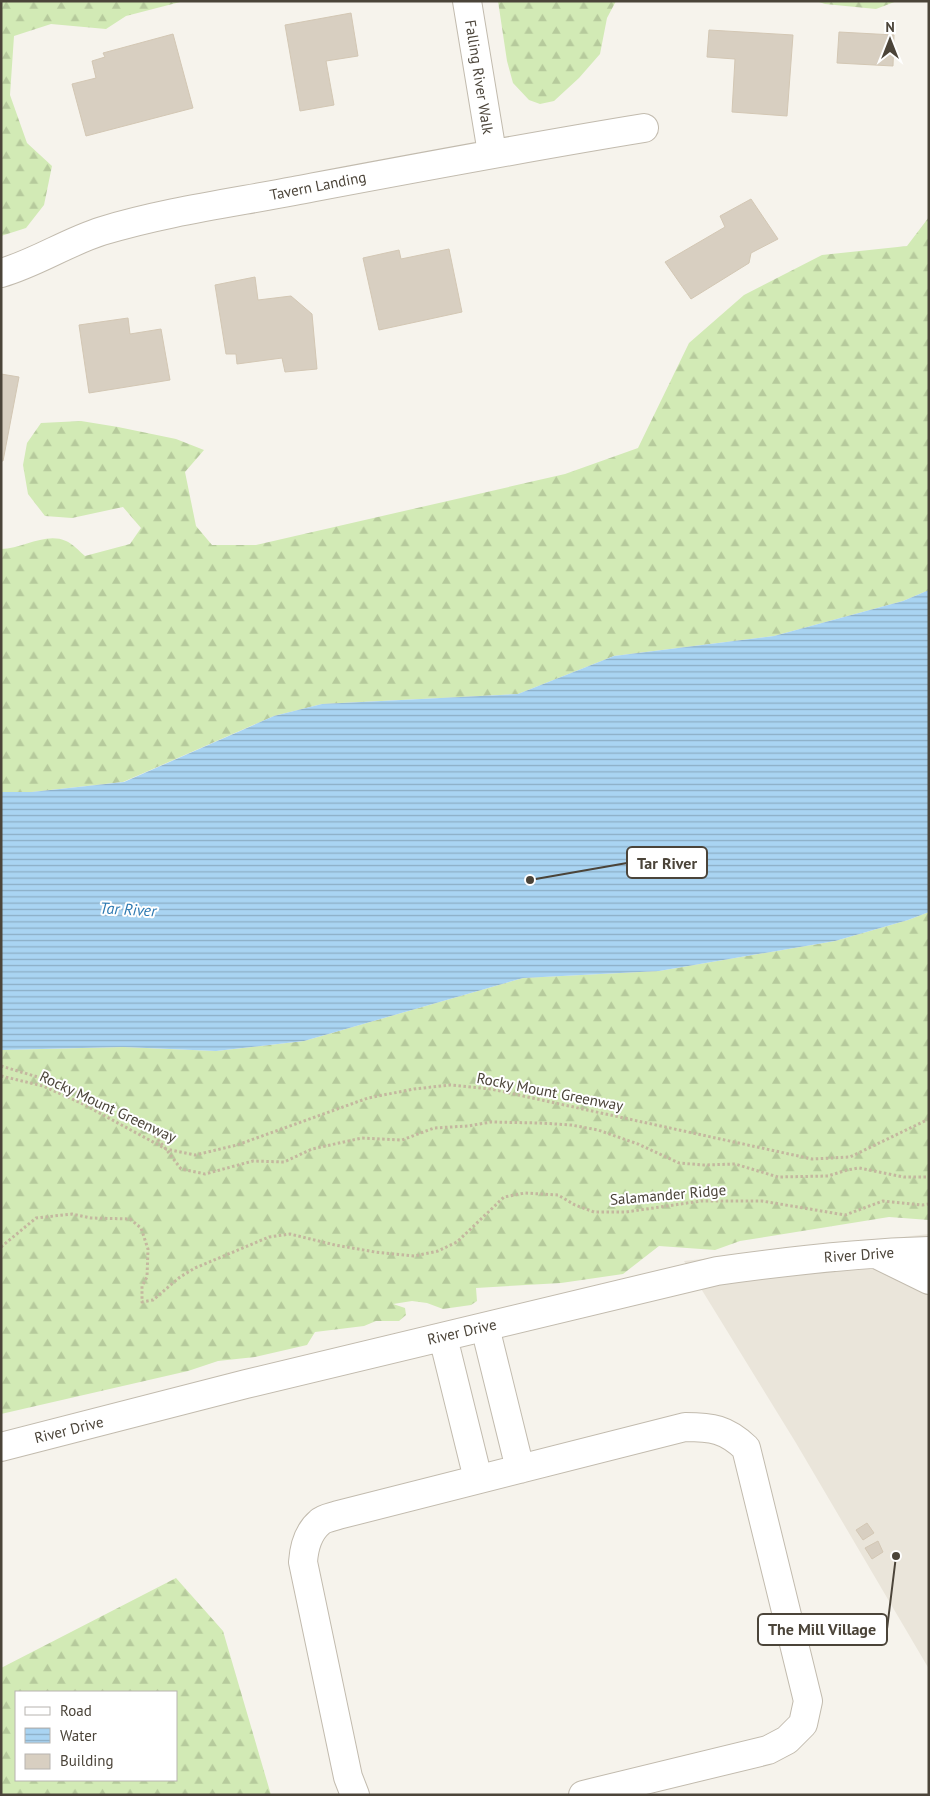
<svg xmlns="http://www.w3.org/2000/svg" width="930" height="1796" viewBox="0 0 930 1796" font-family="'PT Sans',sans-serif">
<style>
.residential{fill:#eae5da}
.forest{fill:url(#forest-firs);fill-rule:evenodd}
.water{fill:url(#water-rules)}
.building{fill:#d8cfc1;stroke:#d3c7b4}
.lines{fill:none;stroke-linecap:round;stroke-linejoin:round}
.minor-casing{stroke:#c2bbae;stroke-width:30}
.path{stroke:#c4b79f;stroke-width:3;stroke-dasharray:2.5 2.5;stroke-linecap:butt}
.minor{stroke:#fff;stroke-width:28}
.labels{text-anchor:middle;stroke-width:4;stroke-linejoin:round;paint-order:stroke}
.street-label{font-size:15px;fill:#4b4439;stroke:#fff}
.water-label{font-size:16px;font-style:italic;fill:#2e7ab2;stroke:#fff}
.leader{fill:none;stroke:#4b4439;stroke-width:2}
.callout-dot{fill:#4b4439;stroke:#fff;stroke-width:2}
.callout{fill:#fff;stroke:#4b4439;stroke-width:2}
.callout-label{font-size:16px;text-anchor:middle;font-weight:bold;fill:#4b4439}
</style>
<defs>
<pattern id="forest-firs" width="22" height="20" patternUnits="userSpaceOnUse" patternTransform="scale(1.25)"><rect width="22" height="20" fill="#d2eab5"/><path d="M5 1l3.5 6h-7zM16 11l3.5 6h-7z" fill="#b6ca9c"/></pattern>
<pattern id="water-rules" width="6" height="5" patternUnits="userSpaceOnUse" patternTransform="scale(1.25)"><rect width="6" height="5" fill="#a9d4f2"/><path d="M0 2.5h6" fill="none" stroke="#8caec5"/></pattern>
</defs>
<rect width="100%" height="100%" fill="#f6f3ec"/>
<path class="residential" d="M 929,1234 L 929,1669 L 796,1443 L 684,1261 Z"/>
<path class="forest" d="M 1,1 L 184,1 L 126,16 L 106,29 L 51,24 L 14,36 L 10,95 L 27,143 L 52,166 L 44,205 L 26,228 L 1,236 Z
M 498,1 L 616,1 L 607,18 L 600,54 L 579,78 L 554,101 L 540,104 L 529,100 L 513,83 L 507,61 Z
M 816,1 L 897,1 L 876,9 L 825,4 Z
M 929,217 L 929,590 L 903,601 L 774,636 L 614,656 L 518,694 L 322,704 L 274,716 L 123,782 L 32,792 L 1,792 L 1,549 C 23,549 45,532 66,541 C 73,544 79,551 85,556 L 130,544 L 141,528 L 123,507 L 72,518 L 45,516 L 28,494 L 23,465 L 27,443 L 41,423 L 81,421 L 118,427 L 176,439 L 204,450 L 185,472 L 196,526 L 212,545 L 256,545 L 565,474 L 638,448 L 689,343 L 744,295 L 822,255 L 907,246 Z
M 929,912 L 929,1220 L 889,1217 L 740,1241 L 715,1250 L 659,1246 L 623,1274 L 561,1283 L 476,1288 L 477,1301 L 471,1305 L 443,1309 L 427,1303 L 412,1301 L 393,1304 L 405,1308 L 406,1315 L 399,1321 L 376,1321 L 364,1326 L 315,1332 L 307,1345 L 255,1357 L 218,1361 L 188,1371 L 1,1414 L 1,1050 L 123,1047 L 216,1051 L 304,1041 L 523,978 L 659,971 L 835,941 L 908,920 Z
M 176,1578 L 223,1631 L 271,1795 L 1,1795 L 1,1668 ZM 176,1692 L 176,1780 L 16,1780 L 16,1692 Z"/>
<path class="water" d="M 929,590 L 929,912 L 908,920 L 835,941 L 659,971 L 523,978 L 304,1041 L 216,1051 L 123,1047 L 1,1050 L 1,792 L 32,792 L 124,782 L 274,716 L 322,704 L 518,694 L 614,656 L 774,636 L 903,601 Z"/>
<path class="building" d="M 351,13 L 358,56 L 326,61 L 334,105 L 300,111 L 285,25 Z
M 709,30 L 793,35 L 787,116 L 732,112 L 735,59 L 707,57 Z
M 839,32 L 894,35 L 893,66 L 837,63 Z
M 173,34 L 193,108 L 86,136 L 72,84 L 96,78 L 92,61 L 105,57 L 103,53 Z
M 751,199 L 778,239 L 751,253 L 749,263 L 691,299 L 665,262 L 725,227 L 720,216 Z
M 449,249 L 462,312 L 379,330 L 363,258 L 399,250 L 401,259 Z
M 255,277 L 258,300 L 291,296 L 312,314 L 317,369 L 285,372 L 282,358 L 237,364 L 236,354 L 226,354 L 215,285 Z
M 128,318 L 130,334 L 161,329 L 170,380 L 89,393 L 79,325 Z
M 1,374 L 19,377 L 3,461 L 1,461 Z
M 867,1523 L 874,1533 L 863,1540 L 856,1530 Z
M 878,1541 L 883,1552 L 872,1559 L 865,1548 Z"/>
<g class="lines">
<g class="minor-casing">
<path id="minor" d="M 467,1 L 492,153
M 1,273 C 36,263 67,242 102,231 C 164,212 231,203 294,191 C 411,169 527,147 644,128
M 876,1254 L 929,1280
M 485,1327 L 520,1469
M 443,1337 L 478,1479
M 1,1447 L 246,1384 L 717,1271 C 788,1261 858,1253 929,1251
M 355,1795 L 348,1777 L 303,1562 C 304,1548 308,1532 320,1522 C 324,1518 333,1517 338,1515 L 685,1427 C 712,1427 726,1429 746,1448 L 808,1701 L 803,1724 L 787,1740 L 768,1750 L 583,1795"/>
</g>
<path class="path" d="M 1,1066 L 61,1084 L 113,1108 L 153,1134 L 166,1149 L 181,1169 L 205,1174 L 253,1161 L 284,1162 L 312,1149 L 362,1138 L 402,1140 L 434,1128 L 468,1126 L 491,1122 L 540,1123 L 571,1125 L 598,1130 L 638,1144 L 679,1163 L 704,1165 L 735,1164 L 778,1177 L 828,1176 L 847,1170 L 859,1168 L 904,1177 L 929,1177
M 1,1076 L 43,1086 L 81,1103 L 166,1149 L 195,1155 L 237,1145 L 368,1098 L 414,1089 L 450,1085 L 491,1089 L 812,1159 L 850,1157 L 929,1119
M 1,1247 L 36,1218 L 72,1214 L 91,1218 L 130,1219 L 141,1228 L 148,1249 L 147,1277 L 142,1286 L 142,1302 L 153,1300 L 180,1277 L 195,1268 L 269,1237 L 290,1234 L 335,1245 L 375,1252 L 414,1256 L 438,1251 L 457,1242 L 504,1197 L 525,1193 L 558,1195 L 575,1205 L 594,1212 L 626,1212 L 701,1201 L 762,1201 L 845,1215 L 883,1201 L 922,1205 L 929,1204"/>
<use href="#minor" class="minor"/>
</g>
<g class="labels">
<g class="street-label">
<text transform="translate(479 77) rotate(81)" y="5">Falling River Walk</text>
<text transform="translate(318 186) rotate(-11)" y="5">Tavern Landing</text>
<text transform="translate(550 1092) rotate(11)" y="5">Rocky Mount Greenway</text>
<text transform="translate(108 1107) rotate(25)" y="5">Rocky Mount Greenway</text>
<text transform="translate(668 1195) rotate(-5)" y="5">Salamander Ridge</text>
<text transform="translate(859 1255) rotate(-4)" y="5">River Drive</text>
<text transform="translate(462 1332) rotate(-13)" y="5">River Drive</text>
<text transform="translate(69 1430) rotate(-14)" y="5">River Drive</text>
</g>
<g class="water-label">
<text transform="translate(128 909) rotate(3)" y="6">Tar River</text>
</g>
</g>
<path class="leader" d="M530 880L627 863M896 1556L887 1629"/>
<g class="callout-dot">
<circle cx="530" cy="880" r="5"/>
<circle cx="896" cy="1556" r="5"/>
</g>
<g class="callout">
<rect x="627" y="847" width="80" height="31" rx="5"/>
<rect x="758" y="1614" width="129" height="31" rx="5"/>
</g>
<g class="callout-label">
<text x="667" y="869">Tar River</text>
<text x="822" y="1635">The Mill Village</text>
</g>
<rect width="930" height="1796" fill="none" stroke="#4b4439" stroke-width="5"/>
<rect x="15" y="1691" width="162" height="90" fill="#ffffff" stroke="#b7b4b0"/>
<rect x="25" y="1707" width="25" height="8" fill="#ffffff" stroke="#b7b4b0"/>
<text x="60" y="1716" font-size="15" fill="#4b4439">Road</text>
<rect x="25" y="1728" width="25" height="15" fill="url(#water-rules)" stroke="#b7b4b0"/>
<text x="60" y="1741" font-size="15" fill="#4b4439">Water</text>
<rect x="25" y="1754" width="25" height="15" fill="#d8cfc1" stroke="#b7b4b0"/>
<text x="60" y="1766" font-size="15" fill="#4b4439">Building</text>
<g transform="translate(890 40)" stroke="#ffffff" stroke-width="4" paint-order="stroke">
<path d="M0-4L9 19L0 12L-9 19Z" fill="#4b4439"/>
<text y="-8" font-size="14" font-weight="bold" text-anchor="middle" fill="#4b4439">N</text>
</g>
</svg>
